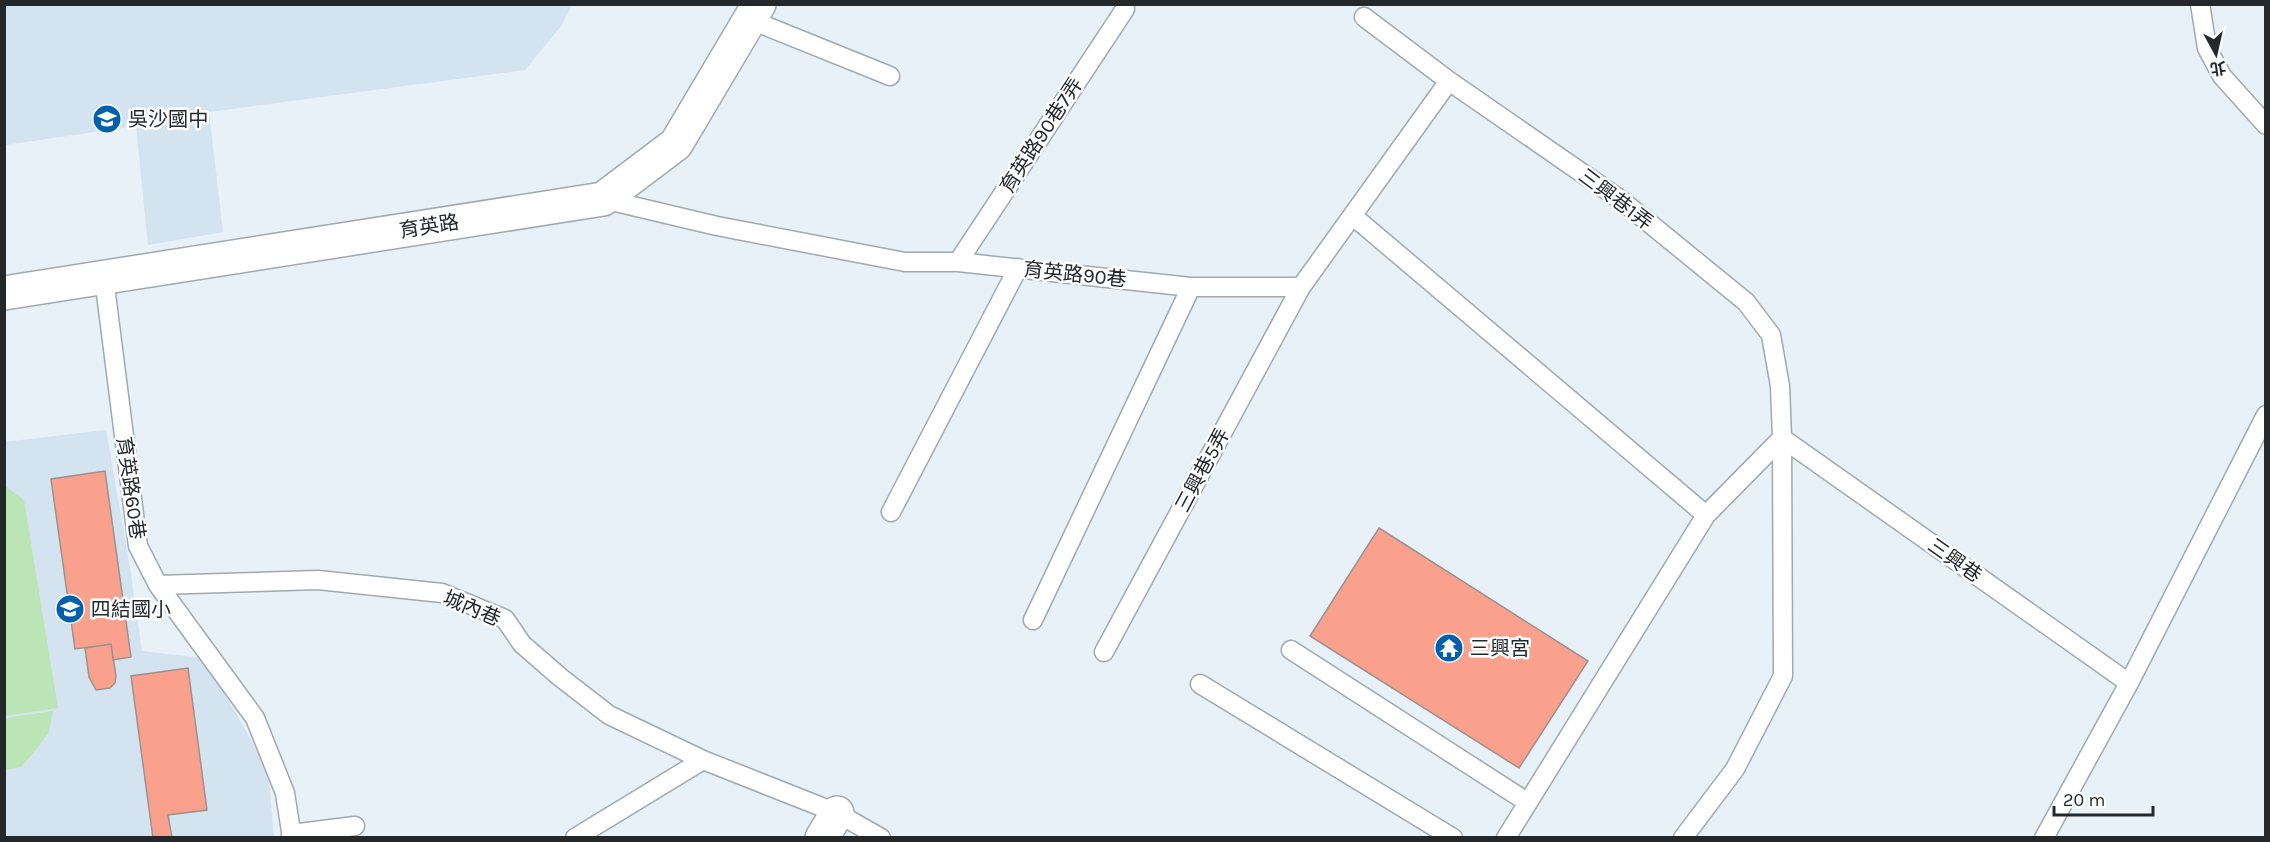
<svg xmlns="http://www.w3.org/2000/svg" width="2270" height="842" viewBox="0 0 2270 842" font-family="Karla,'Noto Sans TC',sans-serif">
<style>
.built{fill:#d4e3f0}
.green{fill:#bbe5b7}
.building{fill:#faa18e;stroke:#9c918e;stroke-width:1.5}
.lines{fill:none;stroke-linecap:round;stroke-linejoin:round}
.service-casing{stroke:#a1a9b0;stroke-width:21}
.minor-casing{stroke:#a1a9b0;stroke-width:36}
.tertiary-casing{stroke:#a1a9b0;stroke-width:36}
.service{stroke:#fff;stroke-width:18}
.minor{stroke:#fff;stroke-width:33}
.tertiary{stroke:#fff;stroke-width:33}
.labels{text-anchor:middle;stroke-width:5;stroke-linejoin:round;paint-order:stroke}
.poi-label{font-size:20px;fill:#25282b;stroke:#fbfdfe;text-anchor:start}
.street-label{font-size:20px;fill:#25282b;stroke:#fbfdfe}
</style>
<rect width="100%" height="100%" fill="#e8f0f8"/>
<path class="built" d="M 4,5 L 5,4 L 572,5 L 561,26 L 525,70 L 209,112 L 223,232 L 148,245 L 136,126 L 5,145 Z
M 106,430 L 130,567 L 142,651 L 204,658 L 268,769 L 274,837 L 5,837 L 4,442 Z"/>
<path class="green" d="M 4,485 L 24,500 L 58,708 L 5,716 Z
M 53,711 L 49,732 L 35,751 L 21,767 L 5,770 L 5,718 Z"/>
<path class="building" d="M 105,471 L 131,657 L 113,660 L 111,644 L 75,649 L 51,479 Z
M 1379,528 L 1588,661 L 1519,768 L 1310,636 Z
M 111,644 L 116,676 L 115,683 L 110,688 L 96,690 L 89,677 L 85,648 Z
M 188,668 L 207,810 L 168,815 L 172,838 L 153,838 L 131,676 Z"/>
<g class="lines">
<g class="service-casing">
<path id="service" d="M 2200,4 L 2207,48 L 2222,76 L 2266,125
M 1364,17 L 1449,81 L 1621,200 L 1746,302 L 1771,335 L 1780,386 L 1782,438 L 1783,676 L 1735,769 L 1683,838
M 751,20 L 890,76
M 603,199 L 717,226 L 905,262 L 958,262 L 1191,287 L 1301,287 L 1449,81
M 1353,216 L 1706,515
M 958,262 L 1125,9
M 104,278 L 138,546 L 158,585 L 255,718 L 285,793 L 292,838
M 1782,438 L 2129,683
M 891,512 L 1018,268
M 158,585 L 318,580 L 442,593 L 505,619 L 522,644 L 560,677 L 609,715 L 703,760 L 837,813 L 881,838
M 1033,620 L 1191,287
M 1291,650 L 1527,802
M 1104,652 L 1301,287
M 1200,684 L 1453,838
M 291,834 L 355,826
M 575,838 L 703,760
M 1506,838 L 1706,515 L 1782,438
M 2044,838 L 2129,683 L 2266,415"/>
</g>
<g class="minor-casing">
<path id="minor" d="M 822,838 L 837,813"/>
</g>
<g class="tertiary-casing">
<path id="tertiary" d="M 4,293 L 603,199 L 676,144 L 759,4"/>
</g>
<use href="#service" class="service"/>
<use href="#minor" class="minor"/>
<use href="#tertiary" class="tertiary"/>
</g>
<defs>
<g id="school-disc" transform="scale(1.5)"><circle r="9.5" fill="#0060ac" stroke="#fbfdfe"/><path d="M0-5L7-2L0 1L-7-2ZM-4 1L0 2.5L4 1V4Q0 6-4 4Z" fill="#fff"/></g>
<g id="temple-disc" transform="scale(1.5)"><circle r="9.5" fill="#0060ac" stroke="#fbfdfe"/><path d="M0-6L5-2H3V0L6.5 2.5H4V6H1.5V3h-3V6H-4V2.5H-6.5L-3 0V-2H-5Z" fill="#fff"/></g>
</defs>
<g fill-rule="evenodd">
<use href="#school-disc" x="107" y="119"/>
<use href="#school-disc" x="70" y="609"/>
<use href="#temple-disc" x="1449" y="648"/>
</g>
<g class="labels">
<g class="poi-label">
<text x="128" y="126">吳沙國中</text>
<text x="91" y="616">四結國小</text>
<text x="1470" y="655">三興宮</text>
</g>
<g class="street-label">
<text transform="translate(1041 135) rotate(-57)" y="7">育英路90巷7弄</text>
<text transform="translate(1616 199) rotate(37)" y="7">三興巷1弄</text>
<text transform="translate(429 226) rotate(-9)" y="7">育英路</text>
<text transform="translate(1075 274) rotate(6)" y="7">育英路90巷</text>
<text transform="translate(1202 470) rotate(-62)" y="7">三興巷5弄</text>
<text transform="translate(131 488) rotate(82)" y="7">育英路60巷</text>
<text transform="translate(1955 560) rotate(35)" y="7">三興巷</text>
<text transform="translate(472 608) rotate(23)" y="7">城內巷</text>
</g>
</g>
<rect width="2270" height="842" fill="none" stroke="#25282b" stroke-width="12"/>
<g transform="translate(2216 54) rotate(172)" stroke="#fbfdfe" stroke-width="4.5" paint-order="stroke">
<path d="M0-4.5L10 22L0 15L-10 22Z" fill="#25282b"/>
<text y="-9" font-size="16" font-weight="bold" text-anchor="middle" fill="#25282b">北</text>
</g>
<path d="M2054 806v9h99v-9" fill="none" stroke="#25282b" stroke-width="3"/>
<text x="2063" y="806" font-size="18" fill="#25282b" stroke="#fbfdfe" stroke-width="4.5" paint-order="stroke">20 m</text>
</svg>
